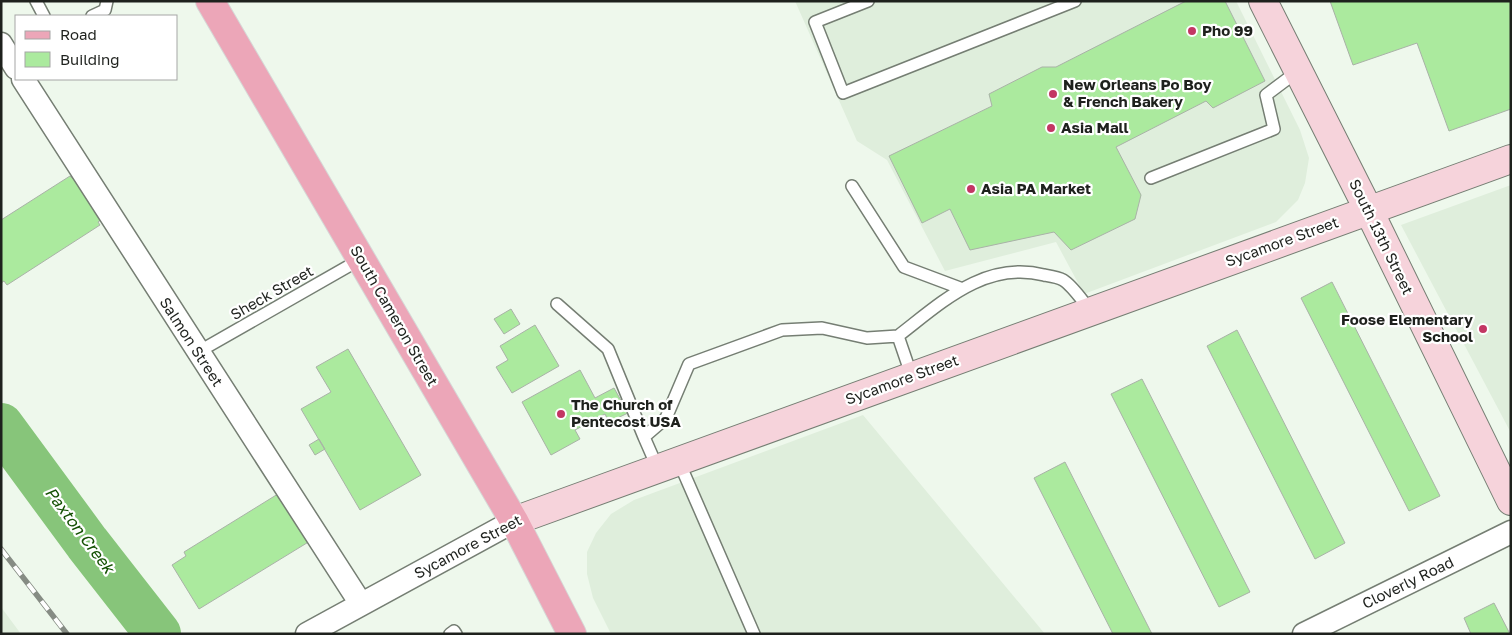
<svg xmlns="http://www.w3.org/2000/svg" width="1512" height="635" viewBox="0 0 1512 635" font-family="'Golos Text',sans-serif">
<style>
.built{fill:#dfeedc}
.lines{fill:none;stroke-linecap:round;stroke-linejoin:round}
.river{stroke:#87c57a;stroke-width:46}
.building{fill:#abea9e;stroke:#a9b2a7}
.lane-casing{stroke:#757e73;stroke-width:14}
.street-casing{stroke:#757e73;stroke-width:25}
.secondary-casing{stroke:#757e73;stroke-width:30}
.primary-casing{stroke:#d6d7d6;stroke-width:30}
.lane{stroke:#fff;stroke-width:11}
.street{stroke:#fff;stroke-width:22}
.secondary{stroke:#f6d3db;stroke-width:28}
.primary{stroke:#eca6b8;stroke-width:28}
.rail-casing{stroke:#868c84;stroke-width:5.5}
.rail{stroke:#fff;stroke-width:4;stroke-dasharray:11;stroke-linecap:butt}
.poi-dot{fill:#c33663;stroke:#fff;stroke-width:2}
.labels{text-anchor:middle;stroke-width:4.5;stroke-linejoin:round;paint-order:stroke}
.poi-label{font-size:15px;font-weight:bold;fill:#1e211d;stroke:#fff;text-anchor:start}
.street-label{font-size:15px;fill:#1e211d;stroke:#fff}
.water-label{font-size:16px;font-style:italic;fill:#135002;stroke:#fff}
</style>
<rect width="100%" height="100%" fill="#eef8ec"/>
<path class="built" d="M 795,1 L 1236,1 L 1300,130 L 1309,158 L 1305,183 L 1298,200 L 1276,222 L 1084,294 L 1056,242 L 945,271 L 887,160 L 857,141 Z
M 1511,185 L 1511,433 L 1401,225 Z
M 863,415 L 1045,634 L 611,634 L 593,598 L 587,574 L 587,552 L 596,533 L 611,514 L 634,500 Z
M 1,607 L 21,634 L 1,634 Z"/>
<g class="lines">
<path class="river" d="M 1,426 L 87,543 L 158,634"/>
</g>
<path class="building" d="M 1186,1 L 1225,1 L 1265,81 L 1213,108 L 1206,101 L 1116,147 L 1141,195 L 1135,219 L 1071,250 L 1054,232 L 970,250 L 950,209 L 922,223 L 889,156 L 992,106 L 989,94 L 1042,67 L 1056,67 Z
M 1330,1 L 1511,1 L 1511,109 L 1449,131 L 1417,43 L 1353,65 Z
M 70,176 L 74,180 L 80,176 L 106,216 L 98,222 L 100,225 L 7,285 L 4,281 L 1,283 L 1,220 Z
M 1332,282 L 1440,496 L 1409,511 L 1301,298 Z
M 511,309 L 520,324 L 504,334 L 494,319 Z
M 535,325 L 559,366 L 512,393 L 496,367 L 508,360 L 500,346 Z
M 1237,330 L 1345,543 L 1315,559 L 1207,346 Z
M 348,349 L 421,475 L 360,510 L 301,409 L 331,392 L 316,367 Z
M 580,370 L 595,398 L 614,388 L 628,413 L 609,422 L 605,414 L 575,430 L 580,439 L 551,455 L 522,402 Z
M 1142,379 L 1250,592 L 1219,607 L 1111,394 Z
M 319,439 L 325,449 L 315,455 L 309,445 Z
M 1065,462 L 1152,634 L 1113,634 L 1034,478 Z
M 286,489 L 315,538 L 199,609 L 172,565 L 186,556 L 184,552 Z
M 1494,603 L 1510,634 L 1471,634 L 1464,618 Z"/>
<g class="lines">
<g class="lane-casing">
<path id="lane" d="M 36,1 L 44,16
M 868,1 L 815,22 L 843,93 L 1075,1
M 92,16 L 105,10 L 107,1
M 1151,178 L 1274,129 L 1266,95 L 1298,71
M 852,186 L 904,267 L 960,288
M 557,304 L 608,349 L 644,437
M 198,352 L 361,259
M 912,377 L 898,336 C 941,303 985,260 1044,275 C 1050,276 1058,277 1063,280 C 1073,286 1083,302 1091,311
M 679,462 L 754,634
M 658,469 L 644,437 L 666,418 L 689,364 L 782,330 L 822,328 L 867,338 L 898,336
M 450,634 L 454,631 L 456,634"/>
</g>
<g class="street-casing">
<path id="street" d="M 1,44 L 16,68
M 23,79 L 361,604
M 307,634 L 514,521
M 1304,634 L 1511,532"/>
</g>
<g class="secondary-casing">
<path id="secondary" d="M 1263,1 L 1369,211 L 1511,501
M 514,521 L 1511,159"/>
</g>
<g class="primary-casing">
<path id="primary" d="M 210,1 L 514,521 L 572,634"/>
</g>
<use href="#lane" class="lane"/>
<use href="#street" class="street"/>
<use href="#secondary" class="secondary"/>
<use href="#primary" class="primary"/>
<g class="rail-casing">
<path id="rail" d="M 1,549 L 67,634"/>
</g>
<use href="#rail" class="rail"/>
</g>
<g class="poi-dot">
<circle cx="1192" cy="31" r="5"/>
<circle cx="1053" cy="94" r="5"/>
<circle cx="1051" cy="128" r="5"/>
<circle cx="971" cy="189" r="5"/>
<circle cx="1483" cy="329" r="5"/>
<circle cx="561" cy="414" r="5"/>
</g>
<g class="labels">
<g class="poi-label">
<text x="1202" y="36">Pho 99</text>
<text x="1063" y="90">New Orleans Po Boy<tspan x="1063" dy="17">&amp; French Bakery</tspan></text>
<text x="1061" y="133">Asia Mall</text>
<text x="981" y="194">Asia PA Market</text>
<text x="1473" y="325" text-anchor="end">Foose Elementary<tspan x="1473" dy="17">School</tspan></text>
<text x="571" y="410">The Church of<tspan x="571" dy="17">Pentecost USA</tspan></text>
</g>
<g class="street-label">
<text transform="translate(1381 237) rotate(64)" y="5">South 13th Street</text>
<text transform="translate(1282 242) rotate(-20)" y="5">Sycamore Street</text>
<text transform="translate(272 293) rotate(-30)" y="5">Sheck Street</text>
<text transform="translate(394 316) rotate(60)" y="5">South Cameron Street</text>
<text transform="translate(191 342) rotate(57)" y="5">Salmon Street</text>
<text transform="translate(902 380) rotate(-20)" y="5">Sycamore Street</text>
<text transform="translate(468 547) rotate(-28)" y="5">Sycamore Street</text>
<text transform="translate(1408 583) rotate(-26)" y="5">Cloverly Road</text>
</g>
<g class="water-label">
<text transform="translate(80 530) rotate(53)" y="6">Paxton Creek</text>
</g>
</g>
<rect width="1512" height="635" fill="none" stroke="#1e211d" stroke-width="5"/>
<rect x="15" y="15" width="162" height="65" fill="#ffffff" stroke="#a5a6a5"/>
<rect x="25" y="31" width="25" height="8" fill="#eca6b8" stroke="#a5a6a5"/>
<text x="60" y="40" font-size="15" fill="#1e211d">Road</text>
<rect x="25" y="52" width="25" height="15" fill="#abea9e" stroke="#a5a6a5"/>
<text x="60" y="65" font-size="15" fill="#1e211d">Building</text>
</svg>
